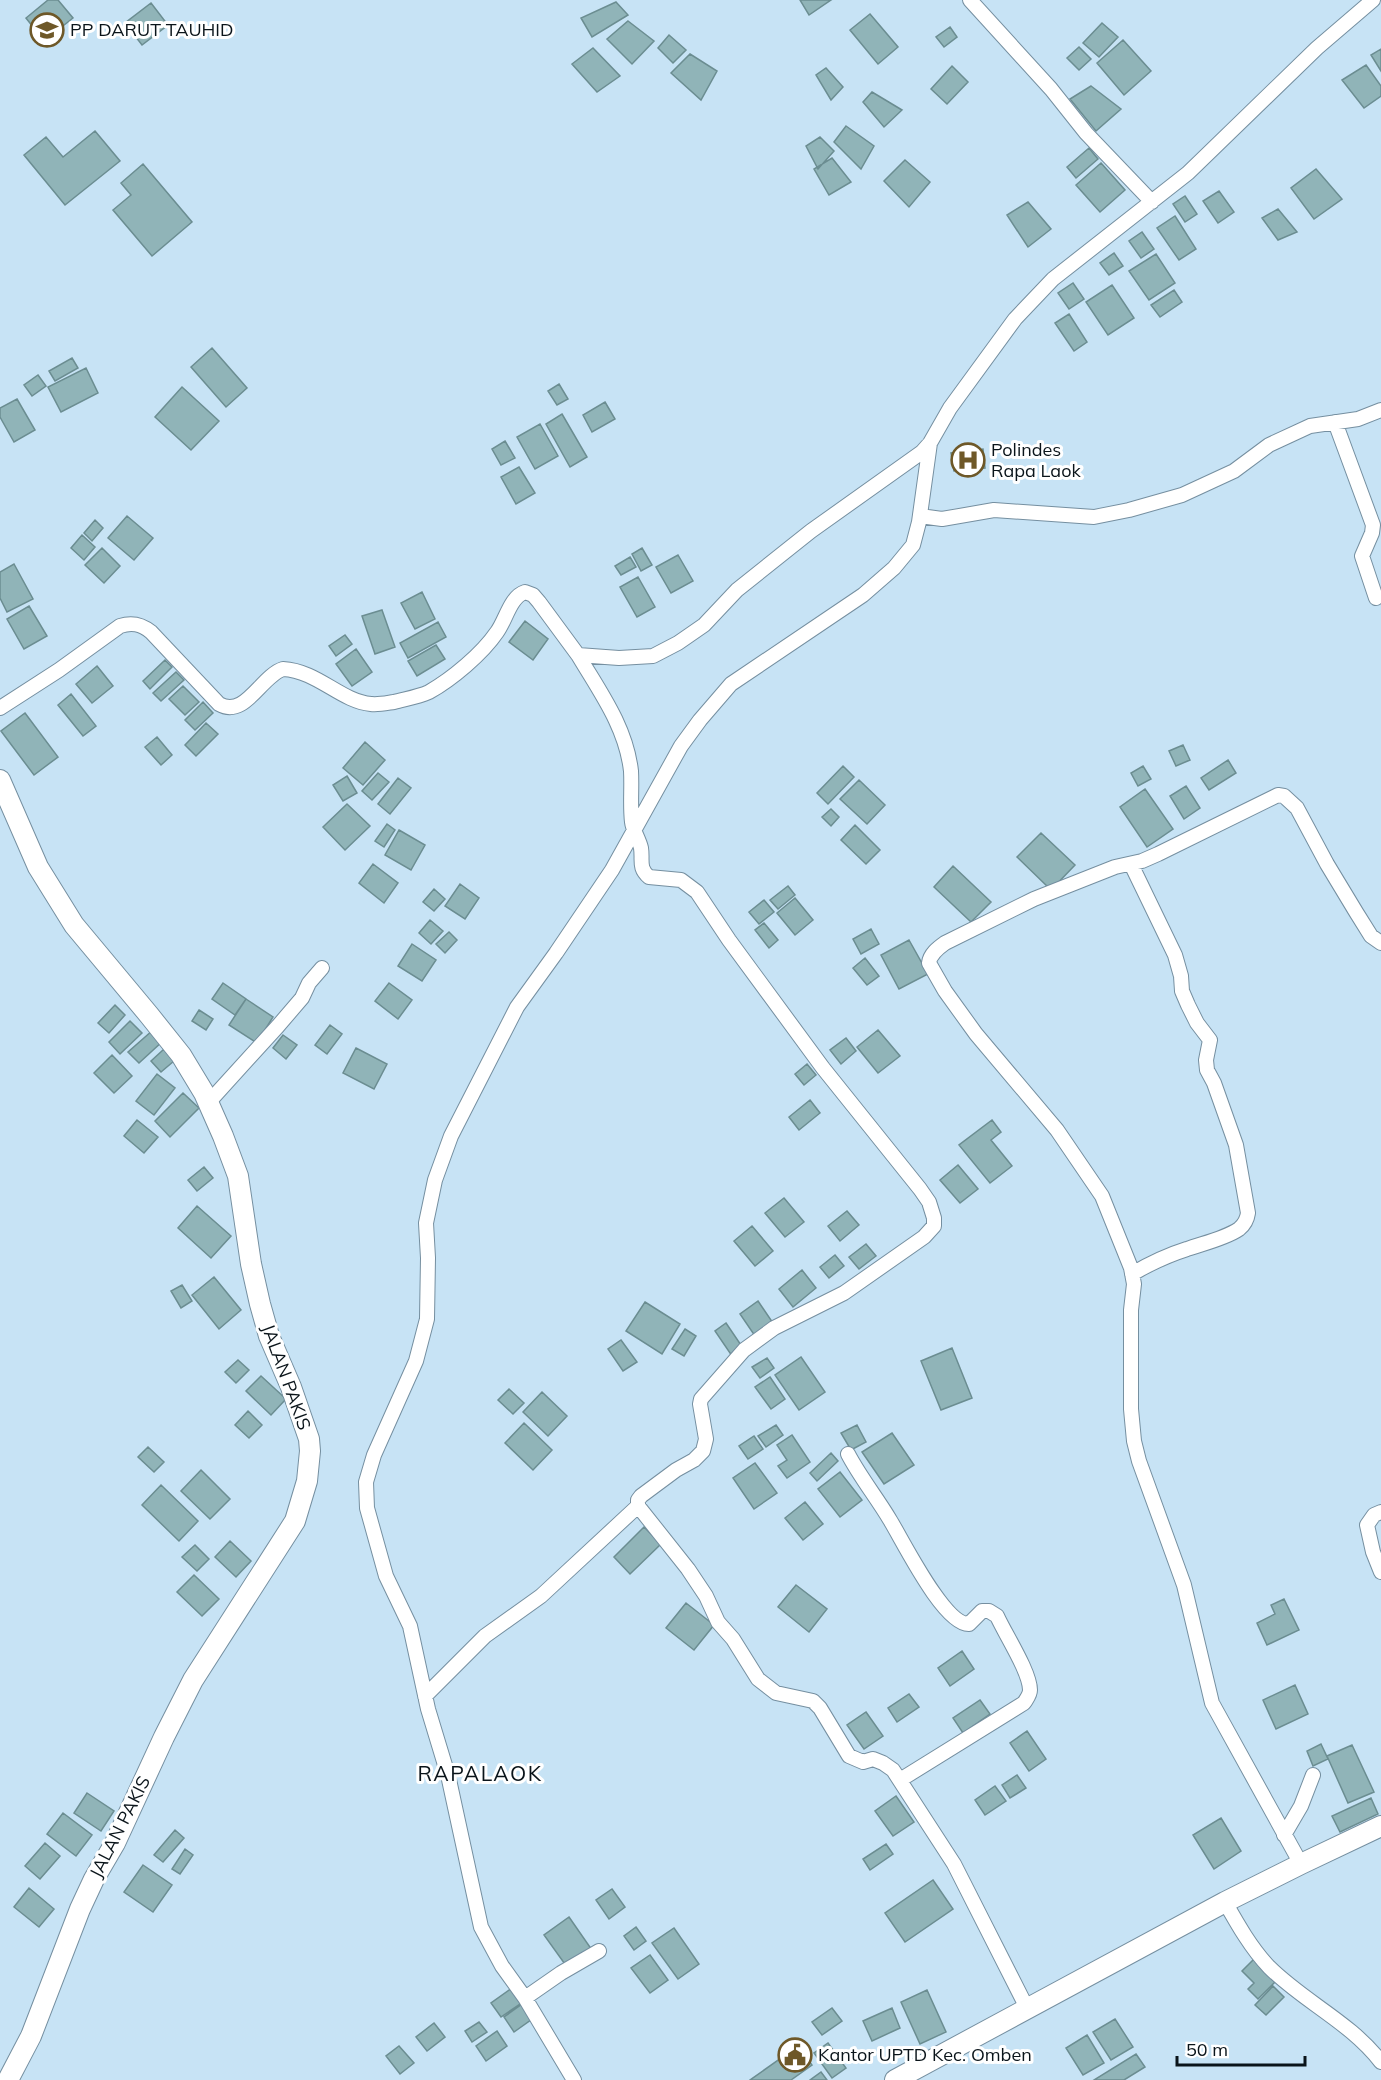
<svg xmlns="http://www.w3.org/2000/svg" width="1381" height="2080" viewBox="0 0 1381 2080" font-family="Mulish,sans-serif">
<style>
.building{fill:#90b4b8;stroke:#6b8d91;stroke-width:1.5}
.lines{fill:none;stroke-linecap:round;stroke-linejoin:round}
.street-casing{stroke:#758fa0;stroke-width:16}
.secondary-casing{stroke:#758fa0;stroke-width:22}
.street{stroke:#fff;stroke-width:14}
.secondary{stroke:#fff;stroke-width:20}
.labels{text-anchor:middle;stroke-width:6;stroke-linejoin:round;paint-order:stroke}
.poi-label{font-size:18px;fill:#0a141a;stroke:#fff;text-anchor:start}
.street-label{font-size:18px;fill:#0a141a;stroke:#fff}
.quarter-label{font-size:21px;letter-spacing:1.5px;fill:#0a141a;stroke:#fff}
</style>
<rect width="100%" height="100%" fill="#c7e3f5"/>
<path class="building" d="M 48,0 L 58,0 L 73,18 L 44,41 L 26,18 Z
M 800,0 L 831,0 L 809,15 Z
M 616,2 L 628,15 L 592,37 L 581,18 Z
M 151,3 L 168,25 L 142,45 L 125,23 Z
M 870,14 L 898,47 L 878,64 L 850,30 Z
M 628,21 L 654,41 L 632,64 L 607,39 Z
M 1102,23 L 1118,37 L 1099,57 L 1083,43 Z
M 950,27 L 957,37 L 944,47 L 936,37 Z
M 669,35 L 686,50 L 673,63 L 658,48 Z
M 1123,40 L 1151,71 L 1124,95 L 1097,63 Z
M 1079,47 L 1091,59 L 1079,70 L 1067,58 Z
M 593,48 L 620,76 L 597,92 L 572,64 Z
M 1381,49 L 1381,71 L 1371,55 Z
M 690,54 L 717,71 L 701,100 L 671,73 Z
M 1366,65 L 1381,86 L 1381,96 L 1364,108 L 1342,80 Z
M 952,66 L 968,82 L 947,104 L 931,89 Z
M 826,68 L 843,87 L 831,100 L 816,75 Z
M 1091,86 L 1121,109 L 1096,131 L 1070,99 Z
M 872,92 L 902,110 L 884,127 L 863,102 Z
M 846,126 L 874,146 L 861,169 L 834,142 Z
M 95,131 L 120,161 L 65,205 L 24,155 L 46,137 L 63,157 Z
M 820,137 L 834,151 L 818,169 L 806,146 Z
M 1089,148 L 1098,159 L 1076,178 L 1067,167 Z
M 832,158 L 851,182 L 829,195 L 814,169 Z
M 905,160 L 930,182 L 909,207 L 884,181 Z
M 1101,163 L 1125,190 L 1100,212 L 1076,185 Z
M 143,164 L 192,222 L 152,256 L 113,210 L 131,195 L 121,183 Z
M 1316,169 L 1342,199 L 1314,219 L 1291,188 Z
M 1219,191 L 1234,212 L 1218,223 L 1203,201 Z
M 1185,196 L 1197,214 L 1185,222 L 1173,204 Z
M 1028,202 L 1051,229 L 1028,247 L 1007,215 Z
M 1278,209 L 1297,232 L 1278,240 L 1262,218 Z
M 1175,216 L 1196,249 L 1179,260 L 1157,228 Z
M 1142,232 L 1154,249 L 1141,258 L 1129,241 Z
M 1114,253 L 1123,266 L 1109,275 L 1100,263 Z
M 1156,254 L 1175,283 L 1149,300 L 1129,271 Z
M 1073,283 L 1084,299 L 1069,309 L 1058,293 Z
M 1112,285 L 1134,318 L 1108,335 L 1086,302 Z
M 1174,290 L 1182,302 L 1160,317 L 1151,305 Z
M 1069,314 L 1087,342 L 1074,351 L 1055,323 Z
M 212,348 L 247,388 L 226,407 L 191,367 Z
M 72,358 L 78,368 L 55,381 L 49,371 Z
M 86,368 L 98,393 L 61,412 L 48,387 Z
M 38,375 L 46,386 L 32,396 L 24,385 Z
M 559,384 L 568,399 L 557,405 L 548,391 Z
M 182,387 L 219,421 L 191,450 L 155,417 Z
M 17,399 L 35,430 L 14,442 L 0,417 L 0,408 Z
M 605,402 L 615,419 L 592,432 L 583,415 Z
M 562,414 L 587,457 L 570,467 L 546,424 Z
M 540,424 L 558,456 L 535,469 L 517,437 Z
M 505,441 L 515,458 L 501,465 L 492,449 Z
M 983,449 L 985,468 L 954,471 L 951,453 Z
M 519,467 L 535,493 L 516,504 L 501,477 Z
M 127,516 L 153,538 L 134,560 L 108,538 Z
M 95,520 L 103,528 L 92,541 L 84,533 Z
M 82,535 L 95,547 L 84,560 L 71,548 Z
M 102,548 L 120,566 L 104,583 L 85,565 Z
M 642,548 L 652,565 L 641,571 L 632,554 Z
M 678,555 L 693,581 L 671,593 L 656,567 Z
M 630,557 L 636,567 L 621,575 L 615,566 Z
M 14,564 L 33,599 L 7,612 L 0,598 L 0,572 Z
M 638,577 L 655,607 L 637,617 L 620,587 Z
M 422,592 L 435,619 L 415,629 L 401,603 Z
M 29,606 L 47,636 L 24,649 L 7,619 Z
M 382,610 L 395,647 L 375,654 L 362,616 Z
M 525,621 L 548,639 L 533,660 L 509,642 Z
M 438,622 L 446,637 L 408,658 L 400,643 Z
M 345,635 L 352,644 L 336,656 L 329,646 Z
M 436,645 L 445,659 L 417,676 L 408,661 Z
M 356,649 L 372,672 L 352,686 L 336,664 Z
M 165,660 L 172,667 L 150,689 L 143,681 Z
M 97,666 L 113,686 L 92,703 L 76,684 Z
M 176,672 L 184,680 L 161,701 L 153,693 Z
M 183,686 L 199,702 L 185,715 L 169,699 Z
M 71,694 L 96,726 L 83,736 L 58,705 Z
M 203,702 L 213,713 L 195,730 L 185,720 Z
M 25,713 L 58,757 L 34,775 L 1,731 Z
M 206,723 L 218,734 L 196,756 L 185,745 Z
M 157,737 L 172,755 L 161,765 L 145,747 Z
M 365,742 L 385,760 L 363,785 L 343,768 Z
M 1183,745 L 1190,760 L 1176,766 L 1169,751 Z
M 1228,760 L 1236,773 L 1209,790 L 1201,778 Z
M 843,766 L 854,777 L 828,804 L 817,793 Z
M 1143,766 L 1151,779 L 1138,786 L 1131,773 Z
M 378,773 L 389,782 L 372,800 L 362,791 Z
M 347,776 L 357,793 L 343,801 L 333,785 Z
M 398,778 L 411,788 L 390,814 L 378,804 Z
M 859,780 L 885,805 L 867,824 L 840,799 Z
M 1186,786 L 1200,808 L 1184,819 L 1170,796 Z
M 1145,789 L 1173,829 L 1147,847 L 1120,807 Z
M 347,804 L 370,826 L 345,850 L 323,827 Z
M 831,809 L 839,817 L 831,826 L 822,817 Z
M 387,824 L 395,830 L 384,847 L 375,841 Z
M 855,825 L 880,850 L 866,864 L 841,840 Z
M 399,830 L 425,845 L 411,870 L 385,855 Z
M 1041,833 L 1075,865 L 1051,890 L 1017,857 Z
M 373,864 L 398,883 L 384,903 L 359,883 Z
M 953,866 L 991,902 L 971,922 L 934,887 Z
M 460,884 L 479,898 L 465,919 L 445,906 Z
M 788,886 L 795,895 L 778,909 L 770,900 Z
M 434,889 L 445,899 L 434,911 L 423,902 Z
M 795,898 L 813,920 L 795,935 L 777,913 Z
M 764,900 L 774,912 L 759,924 L 749,912 Z
M 430,920 L 443,931 L 431,944 L 419,933 Z
M 764,923 L 778,940 L 769,948 L 755,930 Z
M 871,929 L 879,944 L 861,954 L 853,939 Z
M 449,932 L 457,940 L 445,953 L 436,944 Z
M 909,940 L 928,974 L 899,989 L 881,955 Z
M 412,944 L 436,960 L 422,981 L 398,966 Z
M 865,958 L 879,976 L 867,985 L 853,968 Z
M 223,983 L 246,999 L 235,1015 L 212,999 Z
M 389,983 L 412,1000 L 398,1019 L 375,1001 Z
M 246,999 L 273,1017 L 257,1043 L 229,1025 Z
M 115,1005 L 125,1015 L 109,1033 L 98,1023 Z
M 199,1010 L 213,1019 L 206,1030 L 192,1021 Z
M 130,1021 L 142,1033 L 120,1054 L 109,1042 Z
M 330,1025 L 342,1034 L 327,1054 L 315,1045 Z
M 153,1030 L 163,1041 L 139,1063 L 128,1052 Z
M 878,1030 L 900,1056 L 878,1073 L 857,1047 Z
M 283,1035 L 297,1045 L 286,1059 L 273,1048 Z
M 846,1038 L 856,1051 L 841,1064 L 830,1050 Z
M 356,1048 L 387,1064 L 374,1089 L 343,1073 Z
M 164,1049 L 174,1061 L 161,1072 L 151,1061 Z
M 112,1055 L 132,1076 L 114,1093 L 94,1073 Z
M 807,1064 L 816,1075 L 804,1085 L 795,1074 Z
M 157,1074 L 175,1088 L 154,1115 L 136,1101 Z
M 183,1093 L 199,1108 L 170,1137 L 155,1121 Z
M 810,1100 L 820,1113 L 799,1130 L 789,1117 Z
M 137,1120 L 158,1137 L 144,1153 L 124,1136 Z
M 992,1120 L 1001,1132 L 991,1140 L 1012,1166 L 990,1183 L 959,1145 Z
M 958,1165 L 978,1189 L 960,1203 L 940,1180 Z
M 204,1167 L 213,1178 L 197,1191 L 188,1180 Z
M 784,1198 L 804,1222 L 785,1237 L 765,1213 Z
M 197,1206 L 231,1236 L 211,1258 L 178,1228 Z
M 847,1211 L 859,1225 L 840,1241 L 828,1226 Z
M 752,1226 L 773,1251 L 755,1266 L 734,1241 Z
M 866,1244 L 876,1256 L 859,1269 L 849,1257 Z
M 835,1255 L 844,1266 L 829,1278 L 820,1267 Z
M 802,1270 L 816,1288 L 793,1307 L 779,1289 Z
M 214,1277 L 241,1310 L 219,1329 L 192,1295 Z
M 182,1285 L 192,1301 L 181,1308 L 171,1291 Z
M 758,1301 L 773,1323 L 755,1336 L 740,1314 Z
M 645,1302 L 680,1324 L 662,1354 L 626,1331 Z
M 726,1323 L 743,1348 L 732,1356 L 715,1331 Z
M 685,1329 L 696,1336 L 684,1356 L 672,1349 Z
M 621,1340 L 637,1362 L 623,1371 L 608,1349 Z
M 952,1348 L 972,1398 L 941,1410 L 921,1361 Z
M 801,1357 L 825,1392 L 799,1410 L 775,1375 Z
M 767,1358 L 774,1368 L 760,1378 L 752,1367 Z
M 238,1360 L 249,1370 L 236,1383 L 225,1372 Z
M 261,1376 L 286,1399 L 271,1415 L 246,1391 Z
M 770,1377 L 785,1399 L 771,1409 L 755,1387 Z
M 509,1389 L 524,1403 L 513,1414 L 498,1400 Z
M 542,1392 L 567,1416 L 548,1436 L 523,1412 Z
M 248,1411 L 262,1425 L 249,1438 L 235,1425 Z
M 524,1423 L 552,1450 L 533,1470 L 505,1443 Z
M 776,1425 L 783,1435 L 766,1447 L 758,1436 Z
M 857,1425 L 866,1442 L 851,1450 L 841,1433 Z
M 892,1433 L 914,1465 L 884,1484 L 862,1452 Z
M 792,1435 L 810,1462 L 787,1478 L 778,1466 L 787,1460 L 777,1445 Z
M 754,1436 L 763,1449 L 748,1459 L 739,1446 Z
M 148,1447 L 164,1462 L 154,1472 L 138,1457 Z
M 831,1453 L 838,1461 L 817,1481 L 810,1473 Z
M 755,1463 L 777,1493 L 754,1509 L 733,1478 Z
M 201,1470 L 230,1499 L 210,1519 L 181,1491 Z
M 840,1472 L 862,1500 L 840,1517 L 818,1489 Z
M 161,1485 L 198,1521 L 179,1541 L 142,1505 Z
M 805,1502 L 823,1524 L 803,1540 L 785,1518 Z
M 644,1527 L 661,1544 L 630,1574 L 614,1557 Z
M 230,1541 L 251,1561 L 236,1577 L 215,1557 Z
M 195,1545 L 209,1559 L 197,1571 L 182,1557 Z
M 194,1575 L 219,1599 L 202,1616 L 177,1592 Z
M 796,1585 L 827,1609 L 809,1632 L 778,1607 Z
M 1284,1599 L 1299,1630 L 1267,1645 L 1257,1623 L 1275,1614 L 1271,1605 Z
M 686,1603 L 714,1625 L 694,1650 L 666,1628 Z
M 962,1651 L 974,1669 L 950,1686 L 938,1668 Z
M 1295,1685 L 1308,1714 L 1276,1729 L 1263,1700 Z
M 909,1694 L 919,1707 L 897,1722 L 888,1708 Z
M 980,1700 L 990,1714 L 963,1733 L 953,1718 Z
M 866,1712 L 883,1736 L 864,1749 L 847,1725 Z
M 1027,1731 L 1046,1759 L 1029,1771 L 1010,1743 Z
M 1321,1744 L 1328,1759 L 1313,1766 L 1307,1751 Z
M 1352,1745 L 1374,1792 L 1348,1803 L 1327,1756 Z
M 1017,1775 L 1026,1788 L 1010,1798 L 1002,1785 Z
M 995,1786 L 1006,1801 L 985,1815 L 975,1800 Z
M 87,1793 L 114,1811 L 101,1831 L 74,1813 Z
M 896,1796 L 914,1822 L 893,1836 L 875,1811 Z
M 1371,1798 L 1378,1814 L 1340,1832 L 1332,1816 Z
M 63,1813 L 92,1835 L 76,1856 L 47,1834 Z
M 1221,1818 L 1241,1851 L 1214,1869 L 1193,1835 Z
M 175,1830 L 184,1838 L 163,1862 L 154,1855 Z
M 45,1843 L 60,1856 L 40,1879 L 25,1866 Z
M 886,1844 L 893,1854 L 870,1870 L 863,1859 Z
M 185,1849 L 193,1855 L 180,1874 L 172,1869 Z
M 143,1865 L 172,1885 L 153,1912 L 124,1892 Z
M 933,1880 L 953,1909 L 905,1942 L 885,1913 Z
M 29,1888 L 54,1909 L 39,1927 L 14,1907 Z
M 612,1889 L 625,1907 L 609,1919 L 596,1900 Z
M 569,1917 L 592,1950 L 567,1967 L 544,1935 Z
M 636,1927 L 646,1941 L 634,1950 L 624,1936 Z
M 674,1928 L 699,1964 L 678,1979 L 652,1943 Z
M 650,1955 L 668,1980 L 650,1993 L 631,1968 Z
M 1254,1959 L 1276,1981 L 1258,1999 L 1248,1989 L 1254,1983 L 1242,1971 Z
M 1273,1986 L 1284,1997 L 1266,2015 L 1255,2005 Z
M 512,1988 L 523,2002 L 501,2017 L 491,2003 Z
M 927,1990 L 946,2032 L 920,2044 L 901,2002 Z
M 525,2002 L 535,2017 L 514,2032 L 504,2017 Z
M 832,2008 L 842,2021 L 822,2035 L 812,2022 Z
M 892,2008 L 900,2028 L 872,2041 L 863,2021 Z
M 1115,2019 L 1133,2047 L 1111,2060 L 1093,2032 Z
M 479,2022 L 487,2032 L 472,2042 L 465,2031 Z
M 434,2023 L 445,2037 L 427,2051 L 416,2037 Z
M 497,2031 L 507,2046 L 486,2061 L 476,2046 Z
M 1087,2035 L 1104,2063 L 1083,2075 L 1066,2048 Z
M 828,2043 L 846,2068 L 832,2078 L 814,2053 Z
M 399,2046 L 414,2063 L 400,2074 L 386,2056 Z
M 798,2046 L 812,2065 L 791,2080 L 750,2080 Z
M 1136,2054 L 1145,2067 L 1124,2080 L 1094,2080 Z
M 821,2072 L 827,2080 L 810,2080 Z"/>
<g class="lines">
<g class="street-casing">
<path id="street" d="M 970,0 L 1051,89 L 1086,133 L 1152,202
M 1335,422 L 1373,525 L 1372,533 L 1362,556 L 1376,598
M 920,516 L 942,519 L 994,510 L 1094,517 L 1129,510 L 1182,495 L 1234,471 L 1269,445 L 1310,426 L 1358,419 L 1381,410
M 578,655 C 600,692 626,727 631,771 C 632,788 630,805 632,822 C 633,831 639,839 641,848 C 643,860 638,868 649,877 L 681,880 L 697,892 L 729,940 L 823,1068 L 920,1189 L 929,1202 L 934,1218 L 934,1226 L 924,1237 L 844,1293 L 774,1328 L 744,1350 L 701,1399 L 700,1404 L 706,1439 L 703,1451 L 694,1460 L 676,1470 L 641,1496 L 638,1500 L 638,1506 L 688,1569 L 706,1596 L 718,1622 L 733,1639 L 758,1679 L 776,1693 L 813,1701 L 820,1708 L 849,1756 L 863,1762 L 873,1759 L 883,1763 L 893,1770 L 954,1864 L 1027,2008
M 0,708 L 59,670 L 120,626 C 132,622 141,624 151,632 L 219,704 C 245,719 261,676 283,669 C 318,671 340,701 371,704 C 378,705 387,703 394,702 C 405,699 418,697 429,692 C 452,679 482,654 497,632 C 506,620 510,597 525,592 L 533,595 L 539,602 L 578,655 L 619,658 L 653,656 L 678,643 L 704,625 L 737,590 L 811,531 L 922,452 L 930,443 L 950,408 L 1015,319 L 1053,279 L 1188,173 L 1317,48 L 1373,0
M 1131,864 L 1175,955 L 1181,976 L 1182,991 L 1188,1005 L 1197,1023 L 1210,1040 L 1206,1060 L 1207,1070 L 1214,1083 L 1236,1145 L 1248,1213 C 1247,1220 1244,1225 1239,1229 C 1224,1239 1204,1243 1187,1249 C 1168,1255 1149,1264 1132,1274
M 208,1103 L 278,1026 L 302,998 L 309,983 L 322,968
M 848,1454 C 860,1477 877,1498 890,1520 C 903,1541 944,1625 969,1624 L 982,1611 L 989,1611 L 997,1616 C 1005,1634 1030,1672 1030,1690 C 1030,1695 1027,1698 1024,1703 L 900,1780
M 1381,1512 L 1374,1515 L 1367,1525 L 1373,1552 L 1381,1572
M 425,1696 L 485,1636 L 541,1596 L 638,1506
M 1284,1835 L 1301,1806 L 1313,1775
M 1301,1864 L 1212,1703 L 1184,1585 L 1139,1461 L 1134,1441 L 1131,1409 L 1131,1310 L 1134,1284 L 1131,1268 L 1102,1196 L 1057,1130 L 976,1034 L 945,991 L 929,963 C 930,954 938,948 945,943 L 1034,899 L 1115,867 L 1142,861 L 1158,854 L 1278,795 L 1284,796 L 1297,808 L 1327,864 L 1356,912 L 1371,936 L 1381,943
M 1225,1902 C 1238,1925 1251,1948 1269,1967 C 1304,2002 1350,2022 1381,2062
M 525,1998 L 502,1966 L 481,1927 L 448,1775 L 428,1709 L 410,1626 L 386,1576 L 367,1508 L 366,1482 L 374,1455 L 416,1361 L 427,1319 L 428,1258 L 426,1223 L 435,1180 L 451,1136 L 517,1007 L 556,953 L 612,870 L 681,746 L 700,720 L 731,684 L 863,595 L 894,568 L 913,545 L 919,522 L 930,443
M 574,2080 L 525,1998 L 561,1973 L 599,1951"/>
</g>
<g class="secondary-casing">
<path id="secondary" d="M 0,780 L 38,867 L 74,925 L 149,1015 L 181,1055 L 204,1093 L 223,1136 L 238,1176 L 251,1264 L 260,1304 L 269,1336 L 291,1387 L 309,1439 L 310,1451 L 307,1481 L 295,1521 L 193,1680 L 164,1737 L 115,1843 L 94,1879 L 80,1909 L 31,2036 L 8,2080
M 895,2080 L 1225,1902 L 1301,1864 L 1381,1826"/>
</g>
<use href="#street" class="street"/>
<use href="#secondary" class="secondary"/>
</g>
<defs>
<g id="school-ring" transform="scale(1.725)"><circle r="9.5" fill="#fff" stroke="#6e5828" stroke-width="1.5"/><path d="M0-5L7-2L0 1L-7-2ZM-4 1L0 2.5L4 1V4Q0 6-4 4Z" fill="#6e5828"/></g>
<g id="hospital-ring" transform="scale(1.725)"><circle r="9.5" fill="#fff" stroke="#6e5828" stroke-width="1.5"/><path d="M-5-5h3v3.5h4V-5h3V5h-3V1.5h-4V5h-3Z" fill="#6e5828"/></g>
<g id="civic-ring" transform="scale(1.725)"><circle r="9.5" fill="#fff" stroke="#6e5828" stroke-width="1.5"/><path d="M-.6-6.5H3V-4.5H.6V-3L4-1V1h2V6H-6V1h2V-1L-.6-3ZM-1.2 2.5V6h2.4V2.5Z" fill="#6e5828"/></g>
</defs>
<g fill-rule="evenodd">
<use href="#school-ring" x="47" y="30"/>
<use href="#hospital-ring" x="968" y="460"/>
<use href="#civic-ring" x="795" y="2055"/>
</g>
<g class="labels">
<g class="poi-label">
<text x="70" y="36">PP DARUT TAUHID</text>
<text x="991" y="456">Polindes<tspan x="991" dy="21">Rapa Laok</tspan></text>
<text x="818" y="2061">Kantor UPTD Kec. Omben</text>
</g>
<g class="street-label">
<text transform="translate(286 1377) rotate(70)" y="6">JALAN PAKIS</text>
<text transform="translate(120 1827) rotate(-63)" y="6">JALAN PAKIS</text>
</g>
<g class="quarter-label">
<text x="480" y="1781">RAPALAOK</text>
</g>
</g>
<path d="M1177 2056v9h128v-9" fill="none" stroke="#0a141a" stroke-width="3"/>
<text x="1186" y="2056" font-size="18" fill="#0a141a" stroke="#ffffff" stroke-width="4.5" paint-order="stroke">50 m</text>
</svg>
